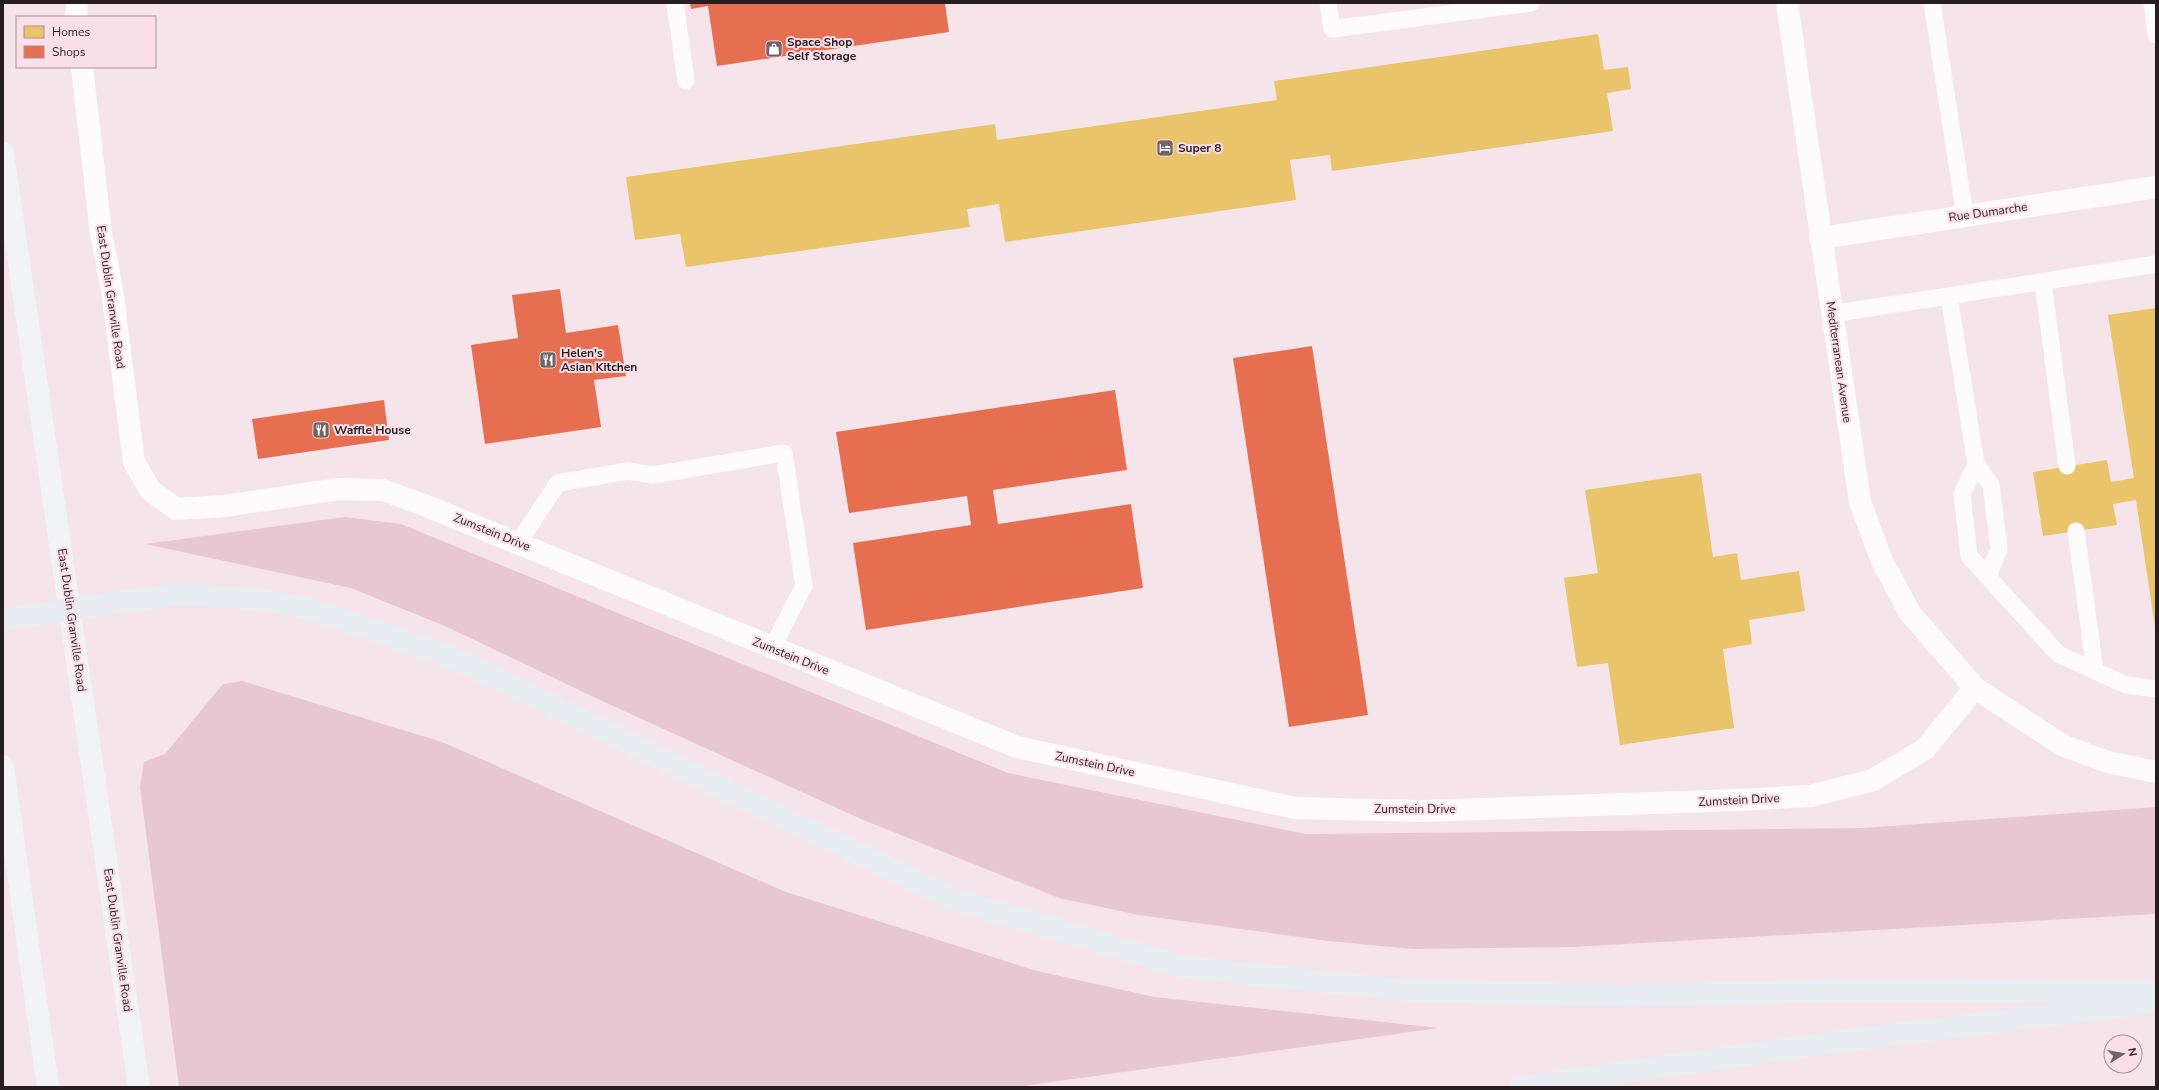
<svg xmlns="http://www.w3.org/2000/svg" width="2159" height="1090" viewBox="0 0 2159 1090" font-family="'Nunito Sans',sans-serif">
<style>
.green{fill:#e7c7d1}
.homes{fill:#e9c46a}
.shops{fill:#e76f51}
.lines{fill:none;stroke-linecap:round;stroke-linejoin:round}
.lane{stroke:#fefbfc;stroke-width:17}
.street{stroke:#fefbfc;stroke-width:22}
.primary{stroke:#f1f3f5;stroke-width:22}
.highway{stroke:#e8edf1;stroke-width:22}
.labels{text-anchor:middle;stroke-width:4;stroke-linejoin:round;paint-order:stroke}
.poi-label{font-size:12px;font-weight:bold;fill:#281e21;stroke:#fbdfe8;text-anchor:start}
.street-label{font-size:12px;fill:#281e21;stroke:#fbdfe8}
</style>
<rect width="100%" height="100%" fill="#f5e5ea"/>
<path class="green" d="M 345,517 L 401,524 L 1008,773 L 1306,834 L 1863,828 L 2156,807 L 2156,914 L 1573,947 L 1413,949 L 1328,941 L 1139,915 L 1059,898 L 861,819 L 600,700 L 445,626 L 351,588 L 145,544 Z
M 242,681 L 442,742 L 786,892 L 1037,971 L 1154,997 L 1439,1028 L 1016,1087 L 179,1087 L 140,787 L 144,762 L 165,754 L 223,684 Z"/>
<path class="homes" d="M 1598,34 L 1604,70 L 1628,67 L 1631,89 L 1607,93 L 1613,131 L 1332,171 L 1330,155 L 1290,160 L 1296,200 L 1005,242 L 999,204 L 967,209 L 970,227 L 686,267 L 680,234 L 635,240 L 626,177 L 995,124 L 997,140 L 1277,100 L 1274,81 Z
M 2156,308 L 2156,627 L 2155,627 L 2136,500 L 2113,504 L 2117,525 L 2043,536 L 2033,472 L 2107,460 L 2111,482 L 2134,478 L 2108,315 Z
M 1701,473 L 1713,557 L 1737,553 L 1741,580 L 1799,571 L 1805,611 L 1749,620 L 1752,644 L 1723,649 L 1734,728 L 1620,745 L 1608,663 L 1577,667 L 1564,578 L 1598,573 L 1585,490 Z"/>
<path class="shops" d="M 690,3 L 945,3 L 949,32 L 717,66 L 708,6 L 691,9 Z
M 560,289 L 566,333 L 618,325 L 626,376 L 594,380 L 601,427 L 485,444 L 471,345 L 518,338 L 512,295 Z
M 1312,346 L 1368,715 L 1289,727 L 1233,358 Z
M 1115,390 L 1127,470 L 993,490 L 998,524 L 1131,504 L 1143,588 L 866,630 L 853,543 L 971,525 L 967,496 L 849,513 L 836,432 Z
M 384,400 L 389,440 L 258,459 L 252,419 Z"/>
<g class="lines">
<path class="lane" d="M 675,3 L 686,81
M 1328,3 L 1332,29 L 1531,3
M 1932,3 L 1965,216
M 2152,3 L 2156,35
M 2043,282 L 2067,466
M 1949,296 L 1976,464
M 1831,314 L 2156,264
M 2076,531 L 2095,671
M 518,543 L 558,483 L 628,471 L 653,475 L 784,453 L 804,586 L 772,648
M 1988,576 L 1999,549 L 1991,485 L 1976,464 L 1962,494 L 1969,556 L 2058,654 L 2126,685 L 2156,689"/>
<path class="street" d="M 1787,3 L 1860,502 L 1882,561 L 1910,613 L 1975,688 L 2062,745 L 2108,762 L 2156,772
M 76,17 L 77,3
M 82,67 L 101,233 L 112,289 L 134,462 L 150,490 L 176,509 L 225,506 L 339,489 L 383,490 L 424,505 L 1017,747 L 1295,808 L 1422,811 L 1739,800 L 1810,796 L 1873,780 L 1925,749 L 1975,688
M 1820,238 L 2156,187"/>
<path class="primary" d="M 3,153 L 139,1087
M 3,766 L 48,1087"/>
<path class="highway" d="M 3,620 L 71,609 L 182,594 L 253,599 L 306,608 L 383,633 L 465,663 L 709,782 L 956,900 L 1183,967 L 1402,990 L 1631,996 L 1851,990 L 2156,992
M 1520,1087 L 1843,1041 L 2147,1003"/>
</g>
<defs>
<g id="shop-square" transform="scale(0.9)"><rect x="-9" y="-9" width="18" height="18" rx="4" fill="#706467" stroke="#fbdfe8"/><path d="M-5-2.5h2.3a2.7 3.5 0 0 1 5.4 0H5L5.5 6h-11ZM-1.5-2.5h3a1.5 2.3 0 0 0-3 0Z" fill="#fff"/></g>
<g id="hotel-square" transform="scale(0.9)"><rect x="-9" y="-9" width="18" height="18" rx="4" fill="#706467" stroke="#fbdfe8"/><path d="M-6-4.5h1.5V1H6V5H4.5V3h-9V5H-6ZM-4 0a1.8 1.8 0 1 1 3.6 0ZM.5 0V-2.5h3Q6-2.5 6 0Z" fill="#fff"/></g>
<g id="restaurant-square" transform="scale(0.9)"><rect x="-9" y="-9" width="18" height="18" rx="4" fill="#706467" stroke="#fbdfe8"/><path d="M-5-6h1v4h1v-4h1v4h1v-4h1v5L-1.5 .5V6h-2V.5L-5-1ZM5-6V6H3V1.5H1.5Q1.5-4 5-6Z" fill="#fff"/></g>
</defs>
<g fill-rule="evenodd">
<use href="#shop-square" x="774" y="49"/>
<use href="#hotel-square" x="1165" y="148"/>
<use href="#restaurant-square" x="548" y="360"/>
<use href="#restaurant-square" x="321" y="430"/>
</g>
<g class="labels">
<g class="poi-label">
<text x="787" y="46">Space Shop<tspan x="787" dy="14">Self Storage</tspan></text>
<text x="1178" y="152">Super 8</text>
<text x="561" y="357">Helen's<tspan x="561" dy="14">Asian Kitchen</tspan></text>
<text x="334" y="434">Waffle House</text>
</g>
<g class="street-label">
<text transform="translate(1988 212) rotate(-8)" y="4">Rue Dumarche</text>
<text transform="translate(111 297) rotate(82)" y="4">East Dublin Granville Road</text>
<text transform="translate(1839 362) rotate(82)" y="4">Mediterranean Avenue</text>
<text transform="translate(492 532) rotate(22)" y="4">Zumstein Drive</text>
<text transform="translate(72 620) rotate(82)" y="4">East Dublin Granville Road</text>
<text transform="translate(791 656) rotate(22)" y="4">Zumstein Drive</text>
<text transform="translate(1095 764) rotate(12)" y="4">Zumstein Drive</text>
<text transform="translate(1739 800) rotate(-3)" y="4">Zumstein Drive</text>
<text x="1415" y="813">Zumstein Drive</text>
<text transform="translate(118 940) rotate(82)" y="4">East Dublin Granville Road</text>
</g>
</g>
<rect width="2159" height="1090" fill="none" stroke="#281e21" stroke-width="8"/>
<rect x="16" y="16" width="140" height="52" fill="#fbdfe8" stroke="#a79298"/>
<rect x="24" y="26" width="20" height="12" fill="#e9c46a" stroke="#a79298"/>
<text x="52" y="36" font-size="12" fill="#281e21">Homes</text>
<rect x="24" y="46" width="20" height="12" fill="#e76f51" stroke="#a79298"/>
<text x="52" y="56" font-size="12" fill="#281e21">Shops</text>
<g transform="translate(2123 1054) rotate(79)"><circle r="19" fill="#fbdfe8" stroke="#a79298"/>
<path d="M0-3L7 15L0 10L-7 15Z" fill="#706467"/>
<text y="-6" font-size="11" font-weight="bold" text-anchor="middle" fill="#281e21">N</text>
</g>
</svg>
